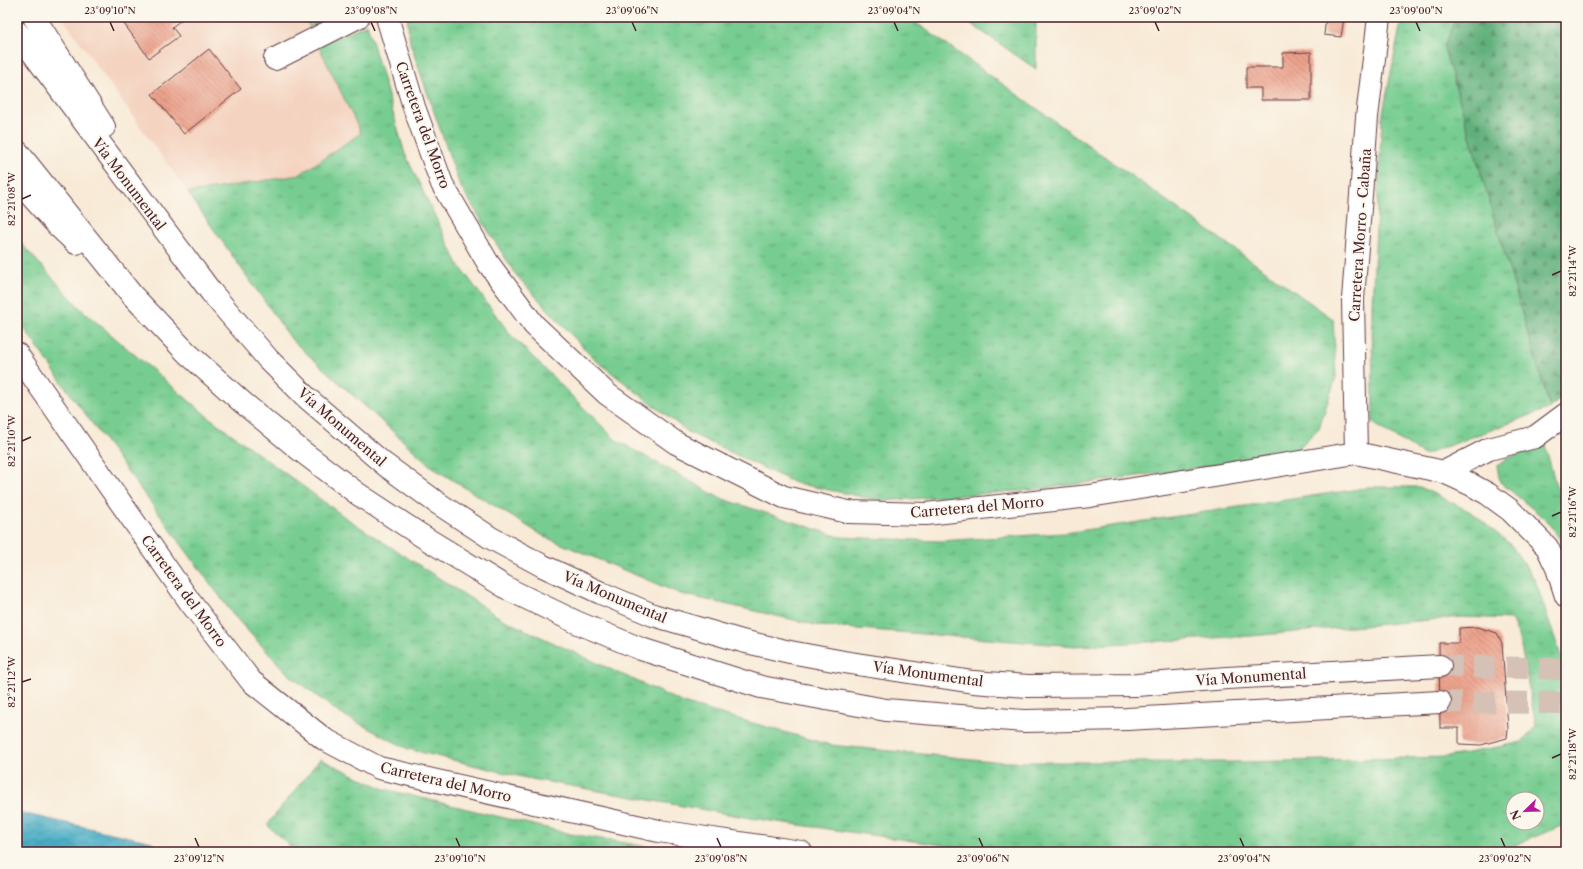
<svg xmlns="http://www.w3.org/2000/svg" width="1583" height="869" viewBox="0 0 1583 869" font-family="'Libre Caslon Text',serif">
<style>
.built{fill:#f4d3c0}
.grass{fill:url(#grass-tufts);stroke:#60765e;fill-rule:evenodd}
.forest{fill:url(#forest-firs);stroke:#566853}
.water{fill:url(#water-waves);stroke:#486678}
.building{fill:url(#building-back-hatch)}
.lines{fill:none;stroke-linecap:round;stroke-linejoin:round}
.highway-tunnel{stroke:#d5c1b5;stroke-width:22;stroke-dasharray:22 11;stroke-linecap:butt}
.minor-casing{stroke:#643d45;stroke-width:24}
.highway-casing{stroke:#643d45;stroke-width:24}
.minor{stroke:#fff;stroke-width:22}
.highway{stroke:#fff;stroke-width:22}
.ticks{fill:none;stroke:#4a1f2b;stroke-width:1.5}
.labels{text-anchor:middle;stroke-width:4;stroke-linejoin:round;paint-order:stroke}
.street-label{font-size:14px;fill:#4a1f2b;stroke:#fbf7ec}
.neatline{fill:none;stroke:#4a1f2b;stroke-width:1.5}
.ticks-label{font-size:10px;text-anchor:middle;fill:#4a1f2b}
</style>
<defs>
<pattern id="grass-tufts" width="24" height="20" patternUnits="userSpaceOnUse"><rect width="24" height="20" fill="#77cd91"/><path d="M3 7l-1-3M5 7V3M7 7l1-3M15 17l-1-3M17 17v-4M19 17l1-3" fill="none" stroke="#64a677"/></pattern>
<pattern id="forest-firs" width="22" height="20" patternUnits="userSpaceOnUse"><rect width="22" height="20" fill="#61b07b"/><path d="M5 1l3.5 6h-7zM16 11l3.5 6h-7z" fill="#528f65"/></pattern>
<pattern id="water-waves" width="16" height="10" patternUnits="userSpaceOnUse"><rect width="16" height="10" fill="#45acc5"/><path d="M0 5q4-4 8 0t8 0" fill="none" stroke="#3c8ba0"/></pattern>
<pattern id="building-back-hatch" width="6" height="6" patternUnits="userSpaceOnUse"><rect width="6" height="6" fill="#eca18b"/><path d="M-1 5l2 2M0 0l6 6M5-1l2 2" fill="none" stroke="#c18372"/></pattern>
</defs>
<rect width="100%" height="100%" fill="#fbf7ec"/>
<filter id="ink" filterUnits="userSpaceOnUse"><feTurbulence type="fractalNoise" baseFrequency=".025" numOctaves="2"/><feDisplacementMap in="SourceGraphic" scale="8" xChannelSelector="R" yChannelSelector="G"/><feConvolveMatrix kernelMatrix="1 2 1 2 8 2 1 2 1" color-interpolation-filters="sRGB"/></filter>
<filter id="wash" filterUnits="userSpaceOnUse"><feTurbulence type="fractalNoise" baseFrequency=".012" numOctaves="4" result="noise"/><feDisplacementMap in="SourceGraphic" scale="16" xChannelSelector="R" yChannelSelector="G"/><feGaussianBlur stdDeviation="0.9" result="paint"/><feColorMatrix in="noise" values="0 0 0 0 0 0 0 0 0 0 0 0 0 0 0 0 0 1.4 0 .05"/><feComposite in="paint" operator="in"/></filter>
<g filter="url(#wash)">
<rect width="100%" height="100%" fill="#f8ead7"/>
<path class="built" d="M 62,17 L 304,17 L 361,133 L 299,175 L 188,193 Z"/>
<path class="grass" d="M 304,17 L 335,17 L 310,28 Z
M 407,17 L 908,17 L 1333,319 L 1336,377 L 1319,428 L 1299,448 L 1272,458 L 1033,490 L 882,501 L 795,483 L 688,432 L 594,359 L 516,275 L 460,186 L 410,43 Z
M 961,17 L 1036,17 L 1036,69 Z
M 1402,17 L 1456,17 L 1444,48 L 1550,408 L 1424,455 L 1373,423 L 1372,304 L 1382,118 Z
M 367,24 L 405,154 L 458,264 L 510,334 L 616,440 L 720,498 L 840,537 L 940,541 L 1065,533 L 1372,487 L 1420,487 L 1471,512 L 1511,545 L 1535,580 L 1566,671 L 1566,824 L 1498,852 L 992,852 L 750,818 L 526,778 L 408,749 L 339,713 L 287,673 L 235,617 L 63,384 L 17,318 L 17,239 L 82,310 L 207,416 L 346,518 L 502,619 L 686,704 L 830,745 L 1002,762 L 1243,762 L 1448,757 L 1522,742 L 1536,726 L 1519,636 L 1511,619 L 1462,617 L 1251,636 L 1076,646 L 820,626 L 681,594 L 545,537 L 433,468 L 292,340 L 188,193 L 299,175 L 361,133 L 318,45 ZM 1513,799 L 1537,799 L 1537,823 L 1513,823 Z
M 1545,445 L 1566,522 L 1566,550 L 1550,523 L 1500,482 L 1497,466 L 1508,458 Z
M 320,759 L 384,789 L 571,834 L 680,852 L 296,852 L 267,825 Z"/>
<path class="forest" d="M 1456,17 L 1566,17 L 1566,394 L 1550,408 L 1444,48 Z"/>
<path class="water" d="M 17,812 L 152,842 L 163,852 L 17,852 Z"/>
<g id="blocks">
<path class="building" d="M 119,17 L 179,17 L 181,20 L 172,27 L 179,36 L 149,58 Z
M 1326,17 L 1344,18 L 1341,37 L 1324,35 Z
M 209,49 L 241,89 L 184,134 L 152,94 Z
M 1311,52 L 1311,100 L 1261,100 L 1261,88 L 1246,88 L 1246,67 L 1283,67 L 1283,53 Z
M 1477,627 L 1497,633 L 1502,643 L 1508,729 L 1507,738 L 1481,745 L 1459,744 L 1459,728 L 1440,728 L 1439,643 L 1459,643 L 1459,628 Z"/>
</g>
</g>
<g filter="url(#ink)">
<use href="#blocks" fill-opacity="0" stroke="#643d45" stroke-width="1"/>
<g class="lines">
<path class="highway-tunnel" d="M 1440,666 L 1566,669
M 1440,702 L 1566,703"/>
<g class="minor-casing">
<path id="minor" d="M 387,17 L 414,107 L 442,184 L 488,263 L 534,325 L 607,394 L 676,443 L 784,497 L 848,512 L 926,514 L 1090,496 L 1356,453 L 1444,472 L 1470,484 L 1488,494 L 1510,510 L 1547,547 L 1557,568 L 1566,596
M 275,59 L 358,17
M 17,354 L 190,602 L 251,681 L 324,739 L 379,768 L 659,831 L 801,852
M 1356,453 L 1353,299 L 1367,117 L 1379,17
M 1444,472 L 1489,449 L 1535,437 L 1566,414"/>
</g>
<g class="highway-casing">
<path id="highway" d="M 34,17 L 104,127
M 17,32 L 211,292 L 268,359 L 307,398 L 384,464 L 436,502 L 491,538 L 543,566 L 601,593 L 653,615 L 742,641 L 790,652 L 844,662 L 973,682 L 1028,686 L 1137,685 L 1227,678 L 1440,666
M 17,151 L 132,295 L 186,352 L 242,402 L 300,450 L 358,494 L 422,536 L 512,591 L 576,622 L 641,649 L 761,687 L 886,710 L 1024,721 L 1127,719 L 1440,702
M 17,180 L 57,225 L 76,243"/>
</g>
<use href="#minor" class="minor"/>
<use href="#highway" class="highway"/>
</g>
</g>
<path class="ticks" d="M 110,22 L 114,31M 371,22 L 375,31M 632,22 L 636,31M 894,22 L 898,31M 1155,22 L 1159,31M 1416,22 L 1420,31M 22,199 L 31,195M 1552,275 L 1561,271M 22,441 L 31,437M 1552,516 L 1561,512M 22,682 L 31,679M 1552,758 L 1561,754M 195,838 L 199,847M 456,838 L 460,847M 717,838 L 721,847M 979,838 L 983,847M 1240,838 L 1244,847M 1501,838 L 1505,847"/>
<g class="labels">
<g class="street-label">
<text transform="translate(423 125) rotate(70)" y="5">Carretera del Morro</text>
<text transform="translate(129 184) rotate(53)" y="5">Vía Monumental</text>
<text transform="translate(1360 235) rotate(-86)" y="5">Carretera Morro - Cabaña</text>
<text transform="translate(342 427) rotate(41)" y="5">Vía Monumental</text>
<text transform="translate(977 507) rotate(-5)" y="5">Carretera del Morro</text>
<text transform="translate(184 591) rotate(54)" y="5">Carretera del Morro</text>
<text transform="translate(615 597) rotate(23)" y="5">Vía Monumental</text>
<text transform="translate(928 674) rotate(8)" y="5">Vía Monumental</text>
<text transform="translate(1251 677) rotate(-4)" y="5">Vía Monumental</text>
<text transform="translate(446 782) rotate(13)" y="5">Carretera del Morro</text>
</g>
</g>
<rect width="1583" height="869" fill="none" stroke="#fbf7ec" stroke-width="44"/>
<g transform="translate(1525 811) rotate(247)"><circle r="19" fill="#fbf7ec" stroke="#b4a19f"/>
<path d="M0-3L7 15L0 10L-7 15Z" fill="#b5179e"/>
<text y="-6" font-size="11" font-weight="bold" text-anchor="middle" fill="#4a1f2b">N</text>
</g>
<rect x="22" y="22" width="1539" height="825" class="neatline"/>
<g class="ticks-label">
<text x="110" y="14">23°09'10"N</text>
<text x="371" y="14">23°09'08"N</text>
<text x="632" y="14">23°09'06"N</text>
<text x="894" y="14">23°09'04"N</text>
<text x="1155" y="14">23°09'02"N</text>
<text x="1416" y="14">23°09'00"N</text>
<text transform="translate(11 199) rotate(-90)" y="4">82°21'08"W</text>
<text transform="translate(1572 271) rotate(-90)" y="4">82°21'14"W</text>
<text transform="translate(11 441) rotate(-90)" y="4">82°21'10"W</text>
<text transform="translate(1572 512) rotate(-90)" y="4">82°21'16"W</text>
<text transform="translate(11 682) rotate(-90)" y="4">82°21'12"W</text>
<text transform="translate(1572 754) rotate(-90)" y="4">82°21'18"W</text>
<text x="199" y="862">23°09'12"N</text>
<text x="460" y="862">23°09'10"N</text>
<text x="721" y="862">23°09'08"N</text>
<text x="983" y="862">23°09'06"N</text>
<text x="1244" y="862">23°09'04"N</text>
<text x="1505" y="862">23°09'02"N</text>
</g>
</svg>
